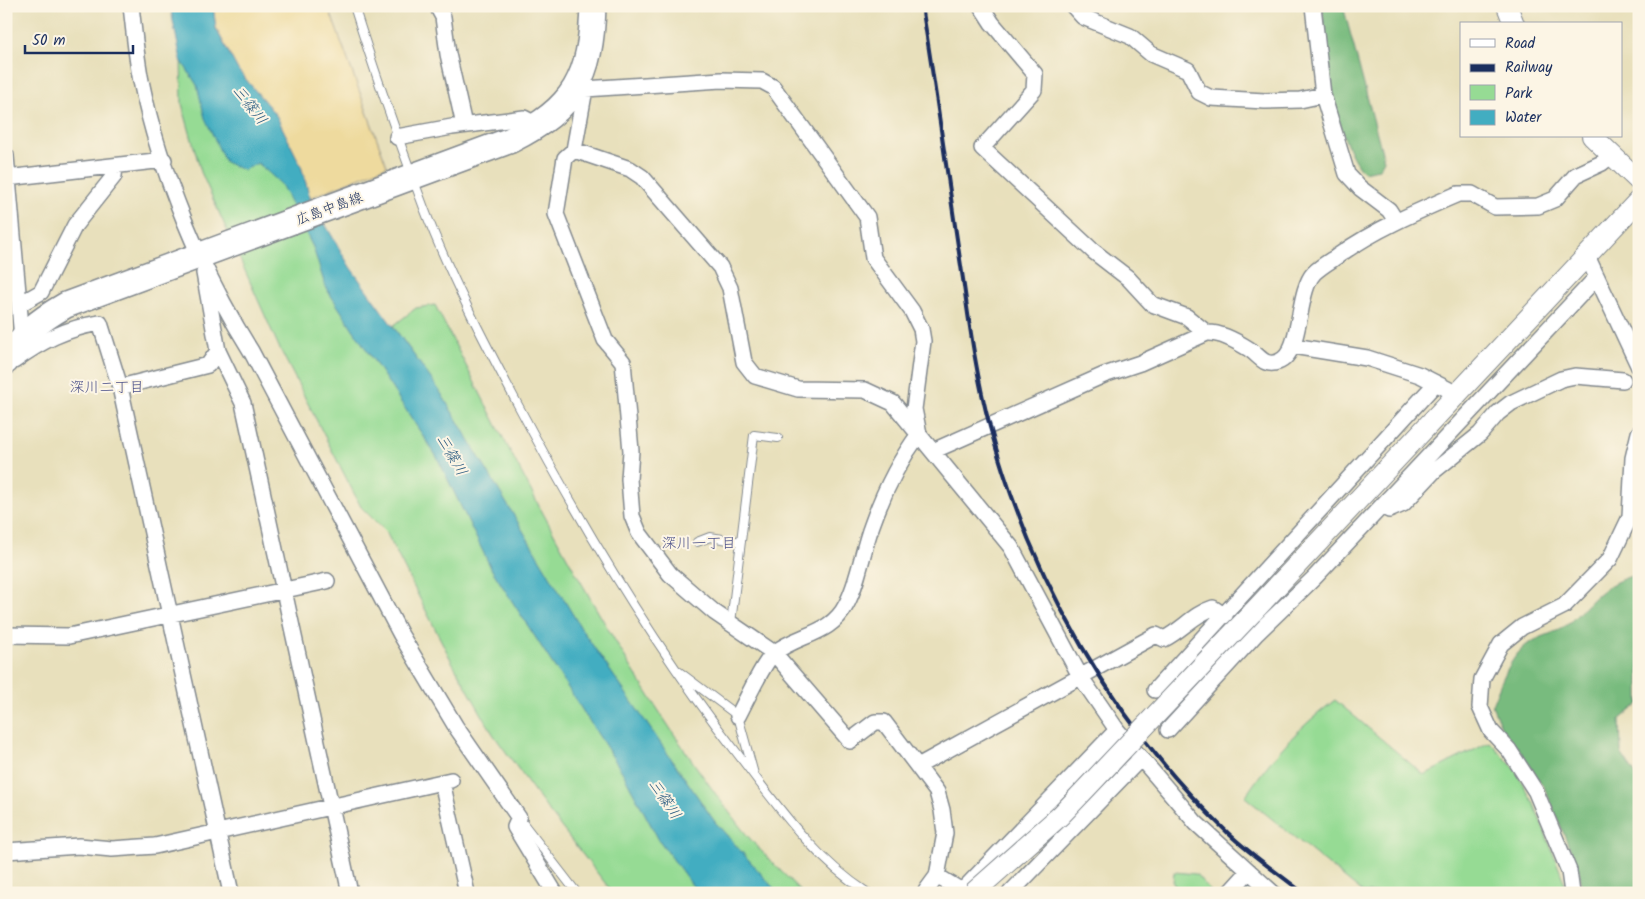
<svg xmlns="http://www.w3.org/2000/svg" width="1645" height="899" viewBox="0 0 1645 899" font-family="Kalam,'Klee One',sans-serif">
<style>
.green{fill:#96db94;stroke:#588579}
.forest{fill:#78bb7e;stroke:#4a756e}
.sand{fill:#eeda9e;stroke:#84847e}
.water{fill:#42adc1;stroke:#2e6e90}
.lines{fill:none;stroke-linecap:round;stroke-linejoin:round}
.stream{stroke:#42adc1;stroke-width:4.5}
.service-casing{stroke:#82888d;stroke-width:10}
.minor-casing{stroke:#82888d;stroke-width:18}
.tertiary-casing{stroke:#82888d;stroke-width:22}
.primary-casing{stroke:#82888d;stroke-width:28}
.service{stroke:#fff;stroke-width:8}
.minor{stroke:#fff;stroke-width:15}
.tertiary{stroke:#fff;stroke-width:20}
.primary{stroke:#fff;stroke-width:25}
.rail{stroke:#1b2f5e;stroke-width:4}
.tertiary-bridge-casing{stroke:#82888d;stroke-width:22;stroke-linecap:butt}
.tertiary-bridge{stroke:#fff;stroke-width:20}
.labels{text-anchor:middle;stroke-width:4;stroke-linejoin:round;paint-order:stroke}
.street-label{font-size:14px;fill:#1b2f5e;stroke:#fcf5e5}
.water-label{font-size:15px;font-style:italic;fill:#295b81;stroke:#fcf5e5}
.neighbourhood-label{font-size:15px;fill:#4e538b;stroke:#fcf5e5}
</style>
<rect width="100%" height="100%" fill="#fcf5e5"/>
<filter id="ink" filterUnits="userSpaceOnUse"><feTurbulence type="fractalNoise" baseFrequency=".02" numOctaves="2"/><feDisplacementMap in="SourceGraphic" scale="10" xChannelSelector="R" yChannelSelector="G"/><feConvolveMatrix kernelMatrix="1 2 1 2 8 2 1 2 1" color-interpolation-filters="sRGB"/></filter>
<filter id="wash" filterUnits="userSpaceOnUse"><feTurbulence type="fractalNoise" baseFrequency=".0096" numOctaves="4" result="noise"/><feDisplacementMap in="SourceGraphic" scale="20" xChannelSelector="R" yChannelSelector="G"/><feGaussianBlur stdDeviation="1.12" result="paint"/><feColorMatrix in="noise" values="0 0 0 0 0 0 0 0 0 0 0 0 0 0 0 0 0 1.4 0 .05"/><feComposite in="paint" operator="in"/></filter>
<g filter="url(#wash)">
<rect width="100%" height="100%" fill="#e8e0bc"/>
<path class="green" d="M 181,60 L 197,85 L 205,118 L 281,183 L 313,247 L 326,288 L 437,457 L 492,570 L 623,773 L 659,840 L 698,893 L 613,893 L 550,813 L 493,734 L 451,660 L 386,532 L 361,507 L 279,347 L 201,172 L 182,104 Z
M 435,305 C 526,483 616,664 738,824 C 756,848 781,870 802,893 L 778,893 L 715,822 L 582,630 L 439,390 L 393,326 L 416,308 Z
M 1335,700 L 1424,775 L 1490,742 L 1515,769 L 1534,804 L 1565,884 L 1564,893 L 1363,893 L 1245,797 C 1273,755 1295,731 1335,700 Z
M 1174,872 L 1196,874 L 1212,893 L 1181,893 L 1173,883 Z"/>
<path class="forest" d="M 1322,6 L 1343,6 L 1384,160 L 1379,169 L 1363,172 C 1332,136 1328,53 1322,6 Z
M 1639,574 L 1639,704 L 1620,719 L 1621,753 L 1639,780 L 1639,893 L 1583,893 L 1579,870 L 1545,789 L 1519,749 L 1502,729 L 1492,705 C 1501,683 1511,652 1533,641 C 1544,635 1559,632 1568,624 C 1593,600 1602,583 1639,574 Z"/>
<path class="sand" d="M 213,6 L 328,6 L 387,166 L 310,198 L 301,166 L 276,115 L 238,70 L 216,28 Z"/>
<path class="water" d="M 170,6 L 213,6 L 216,29 L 238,70 L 276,115 L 301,166 L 310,198 L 350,267 L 439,390 L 582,630 L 715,822 L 778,893 L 698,893 L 659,840 L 623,773 L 492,570 L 437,457 L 326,288 L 313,247 L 281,184 L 258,163 L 243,170 L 225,162 L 205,118 L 197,85 L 181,60 Z"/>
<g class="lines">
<path class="stream" d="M 1242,893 L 1251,884 L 1255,885"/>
</g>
</g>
<g filter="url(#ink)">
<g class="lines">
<g class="service-casing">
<path id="service" d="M 354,6 C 375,74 399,141 424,208 C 450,276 484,341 518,405 C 582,526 653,645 737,753 C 776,804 812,857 868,893
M 697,542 L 710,537 L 741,542
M 731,623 L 754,435 L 778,438
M 678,671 L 738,716 L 754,774
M 519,818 L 577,893"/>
</g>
<g class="minor-casing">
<path id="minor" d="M 131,6 C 134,31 136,56 141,81 C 160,173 201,271 251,351 L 401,635 L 456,727 L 519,818 L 515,827 L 555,893
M 437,6 L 443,17 L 448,54 L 464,125
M 981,6 L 992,23 L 1035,74 L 1034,90 L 982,148 L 1093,251 L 1128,278 L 1152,304 L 1187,317 L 1207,333
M 1073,6 L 1083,17 L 1130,36 L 1151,54 L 1188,70 L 1199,92 L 1211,98 L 1265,101 L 1300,100 L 1323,95
M 1313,6 L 1323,95 L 1347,174 L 1360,188 L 1389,210 L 1396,221
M 579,84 L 585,89 L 721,80 L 762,81 L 773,87 L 867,217 L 873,258 L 912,311 L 921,329 L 923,341 L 914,409 L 919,434 C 899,461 883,494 872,525 C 862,551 859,581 846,605 C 831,635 798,634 774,653 C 763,663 746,701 738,716
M 585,89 L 574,150 L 565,158 L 556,214 L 605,340 L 623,362 L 631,451 L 629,479 L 632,516 L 639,533 L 670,574 L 714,612 L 774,653 L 850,741 L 875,722 L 884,722 L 937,792 L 942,810 L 945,833 L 937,876 L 926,891
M 397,137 L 452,127 L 524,118 L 539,126
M 574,150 L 630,169 L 642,177 L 720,267 L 730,288 L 744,362 L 755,376 L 798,389 L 865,390 L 893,403 L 1011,547 L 1080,676 L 1117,730 L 1196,823 L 1273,893
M 6,156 L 22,338
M 7,178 L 164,160
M 1587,256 L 1639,367
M 20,304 L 41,292 L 75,225 L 114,176 L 115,166
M 1293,346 L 1367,358 L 1420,375 L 1459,395
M 218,351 L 243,403 L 350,893
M 14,361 C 41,341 67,328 100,323 L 120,387 L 231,893
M 120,387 L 208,365 L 218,351 L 204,273
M 933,451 L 1104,375 L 1140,363 L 1207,333 C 1220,332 1238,342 1249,349 C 1260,356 1264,367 1278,362 C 1303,353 1296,292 1314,273 C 1321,266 1332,260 1339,255 C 1376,229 1416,212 1458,194 L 1472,194 L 1495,207 L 1538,206 L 1555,199 L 1576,175 L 1602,163 L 1612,155
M 1382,506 L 1389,510 L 1403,504 L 1434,471 L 1480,434 L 1498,413 L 1511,403 L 1561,379 L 1575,376 L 1623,380
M 6,635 L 69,636 L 327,581
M 1155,690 L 1436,383
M 1168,730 L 1257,633 L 1314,578 L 1597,277
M 918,766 L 1156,635 L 1164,639 C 1182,630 1194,614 1213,608 L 1225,616
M 442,782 L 467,893
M 6,851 L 79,846 L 112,849 L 155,846 L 451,780
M 937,876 L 965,893
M 962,891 L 1117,730
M 1010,893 L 1140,759
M 1229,893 L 1249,871
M 1572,893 L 1569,871 L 1536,792 L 1509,750 L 1491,731 L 1480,707 L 1482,679 L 1501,644 L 1522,627 L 1564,606 L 1610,559 L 1630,517 L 1633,458 L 1639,433"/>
</g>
<g class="tertiary-casing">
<path id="tertiary" d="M 1507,6 L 1514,24
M 1592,136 L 1639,181
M 1252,613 L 1639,200"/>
</g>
<g class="primary-casing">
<path id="primary" d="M 6,361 C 23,333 38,321 66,305 L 511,140 C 575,108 591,77 593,6"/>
</g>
<use href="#service" class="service"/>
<use href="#minor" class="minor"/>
<use href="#tertiary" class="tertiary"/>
<use href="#primary" class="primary"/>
<path class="rail" d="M 922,6 C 937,97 949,188 963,279 C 970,329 977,379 990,427 C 1031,578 1114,725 1228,833 C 1251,855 1278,873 1303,893"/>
<g class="tertiary-bridge-casing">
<path id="tertiary-bridge" d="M 973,893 L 1061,815 L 1252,613"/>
</g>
<use href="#tertiary-bridge" class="tertiary-bridge"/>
</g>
</g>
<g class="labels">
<g class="street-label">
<text transform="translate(329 208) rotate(-20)" y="5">広島中島線</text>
</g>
<g class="water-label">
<text transform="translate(250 105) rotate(52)" y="5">三篠川</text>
<text transform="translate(452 455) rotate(60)" y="5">三篠川</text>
<text transform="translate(665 799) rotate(56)" y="5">三篠川</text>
</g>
<g class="neighbourhood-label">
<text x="107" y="392">深川二丁目</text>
<text x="699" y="548">深川一丁目</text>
</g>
</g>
<rect width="1645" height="899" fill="none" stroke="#fcf5e5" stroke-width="25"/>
<rect x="1460" y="22" width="162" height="115" fill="#fcf5e5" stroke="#a2a6af"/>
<rect x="1470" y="39" width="25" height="8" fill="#ffffff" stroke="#a2a6af"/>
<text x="1505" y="48" font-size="15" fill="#1b2f5e">Road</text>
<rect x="1470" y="64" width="25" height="8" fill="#1b2f5e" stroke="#a2a6af"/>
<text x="1505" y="72" font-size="15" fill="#1b2f5e">Railway</text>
<rect x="1470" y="85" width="25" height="15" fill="#96db94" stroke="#a2a6af"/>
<text x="1505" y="98" font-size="15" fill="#1b2f5e">Park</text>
<rect x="1470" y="110" width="25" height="15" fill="#42adc1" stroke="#a2a6af"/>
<text x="1505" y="122" font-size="15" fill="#1b2f5e">Water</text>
<path d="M25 45v8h108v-8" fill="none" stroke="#1b2f5e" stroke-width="2.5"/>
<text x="32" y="45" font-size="15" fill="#1b2f5e" stroke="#fcf5e5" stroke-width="4" paint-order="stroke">50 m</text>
</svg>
